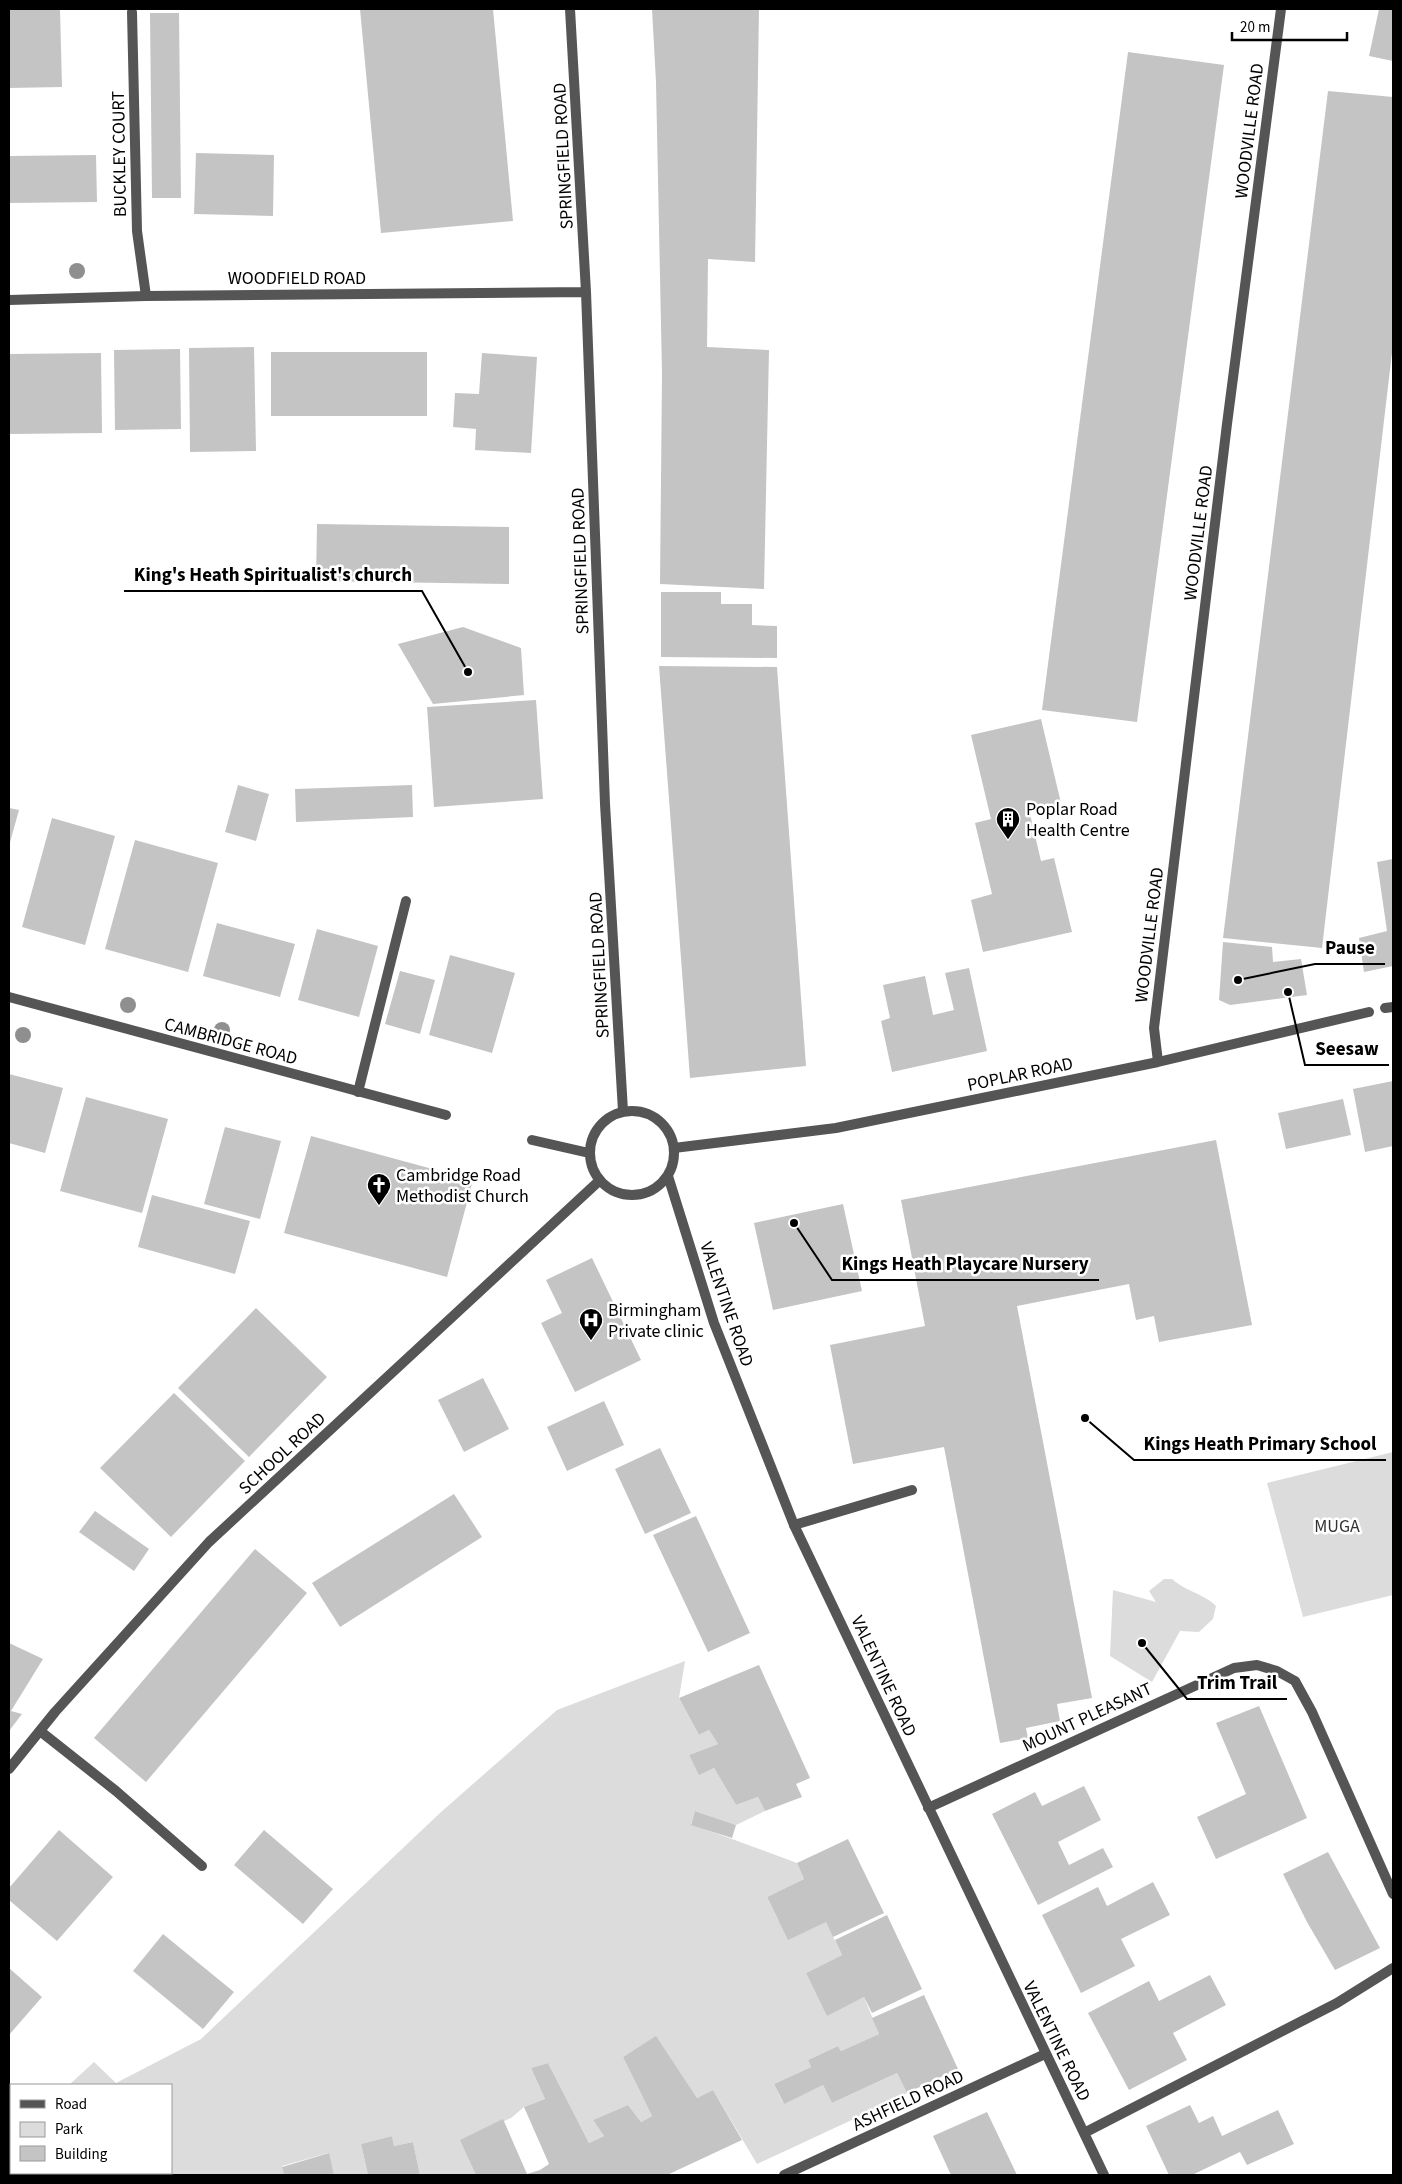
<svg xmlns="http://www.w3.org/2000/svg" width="1402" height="2184" viewBox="0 0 1402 2184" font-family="'Source Sans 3',sans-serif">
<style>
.green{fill:#dcdcdc}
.building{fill:#c4c4c4}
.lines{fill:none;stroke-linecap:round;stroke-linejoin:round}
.service{stroke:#555;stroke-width:10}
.minor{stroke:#555;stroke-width:10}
.tree{fill:#8f8f8f}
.labels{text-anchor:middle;stroke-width:5;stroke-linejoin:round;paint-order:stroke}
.street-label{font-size:18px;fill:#000;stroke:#fff}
.poi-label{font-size:18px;fill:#000;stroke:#fff;text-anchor:start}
.park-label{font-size:18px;fill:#333;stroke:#fff}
.leader{fill:none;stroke:#000;stroke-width:2}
.callout-dot{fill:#000;stroke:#fff;stroke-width:2}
.callout-label{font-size:19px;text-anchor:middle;font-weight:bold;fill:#000;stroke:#fff;stroke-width:5;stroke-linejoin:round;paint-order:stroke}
</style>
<rect width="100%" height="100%" fill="#fff"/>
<path class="green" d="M 1393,1452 L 1393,1595 L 1303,1617 L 1267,1483 Z
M 1164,1579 L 1172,1579 C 1185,1591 1203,1593 1216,1606 L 1213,1619 L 1199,1632 L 1180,1631 L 1152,1682 L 1110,1656 L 1113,1590 L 1156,1602 L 1149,1591 Z
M 685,1661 L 679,1698 L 699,1735 L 709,1730 L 718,1744 L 689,1755 L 699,1774 L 714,1768 L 736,1805 L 758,1797 L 765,1811 L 736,1825 L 695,1811 L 691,1824 L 797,1863 L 804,1879 L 767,1897 L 778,1920 L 826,1922 L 842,1955 L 806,1973 L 827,2015 L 864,1997 L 879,2034 L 841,2051 L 838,2046 L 808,2060 L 811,2067 L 774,2084 L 783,2103 L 823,2085 L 832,2103 L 897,2073 L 907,2093 L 884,2105 L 757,2164 L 713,2090 L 697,2098 L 656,2037 L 623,2057 L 652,2116 L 641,2122 L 628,2105 L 593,2120 L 604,2136 L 589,2143 L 548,2063 L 531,2068 L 545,2099 L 524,2107 L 511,2118 L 461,2140 L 476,2175 L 420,2175 L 413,2142 L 394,2146 L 392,2136 L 361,2144 L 368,2175 L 334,2175 L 328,2153 L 282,2166 L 284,2175 L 23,2175 L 23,2173 L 171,2173 L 171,2085 L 69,2085 L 94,2062 L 116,2083 L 201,2039 L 440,1813 L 557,1710 Z"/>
<path class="building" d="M 9,9 L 60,9 L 62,87 L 9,88 Z
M 360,9 L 493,9 L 513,221 L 381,233 Z
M 652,9 L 759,9 L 755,262 L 708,259 L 707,347 L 769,350 L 764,589 L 660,584 L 662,374 L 656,82 Z
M 1379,9 L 1393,9 L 1393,61 L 1369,56 Z
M 150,13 L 179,13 L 181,198 L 152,198 Z
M 1128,52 L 1224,65 L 1137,722 L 1042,710 Z
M 1328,91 L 1393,97 L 1393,344 L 1322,948 L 1223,938 Z
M 196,153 L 274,155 L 273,216 L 194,214 Z
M 96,155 L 97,202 L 9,203 L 9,156 Z
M 254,347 L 256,451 L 190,452 L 189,348 Z
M 180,349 L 181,429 L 115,430 L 114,350 Z
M 271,352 L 427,352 L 427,416 L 271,416 Z
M 101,353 L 102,433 L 9,434 L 9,354 Z
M 482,353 L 537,357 L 531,453 L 475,450 L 476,429 L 453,427 L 455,393 L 479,394 Z
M 317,524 L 509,527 L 509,584 L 316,581 Z
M 661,592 L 721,592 L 721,604 L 752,604 L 752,625 L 777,626 L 777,658 L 661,657 Z
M 463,627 L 521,648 L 524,695 L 433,704 L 398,644 Z
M 659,666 L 777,667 L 806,1066 L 690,1078 Z
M 536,700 L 543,799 L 434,807 L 427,707 Z
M 1041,719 L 1061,803 L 1029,810 L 1041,861 L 1054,858 L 1072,932 L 983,952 L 971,900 L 992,894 L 975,823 L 991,819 L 971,735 Z
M 238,785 L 269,794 L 256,841 L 225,832 Z
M 412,785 L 413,817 L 296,822 L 295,789 Z
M 9,808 L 19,810 L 9,846 Z
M 52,818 L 115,836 L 85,945 L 22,927 Z
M 135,840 L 218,863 L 188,972 L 105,949 Z
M 1393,859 L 1393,966 L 1364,972 L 1359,938 L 1387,931 L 1377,862 Z
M 217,923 L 295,944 L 280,997 L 203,976 Z
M 317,929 L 378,946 L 359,1017 L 298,1000 Z
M 1223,942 L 1272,947 L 1273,962 L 1301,959 L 1307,995 L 1230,1005 L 1219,1000 Z
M 450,955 L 515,973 L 492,1053 L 429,1035 Z
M 969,968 L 987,1051 L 892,1072 L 881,1021 L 890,1018 L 883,985 L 925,976 L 933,1015 L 954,1010 L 945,973 Z
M 400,971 L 435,980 L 420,1034 L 385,1024 Z
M 9,1074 L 63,1088 L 45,1153 L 9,1143 Z
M 1393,1081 L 1393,1146 L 1365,1152 L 1353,1089 Z
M 86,1097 L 168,1119 L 142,1213 L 60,1191 Z
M 1343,1099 L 1351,1135 L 1286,1149 L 1278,1113 Z
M 225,1127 L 281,1141 L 260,1219 L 204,1204 Z
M 311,1136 L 473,1180 L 447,1277 L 284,1233 Z
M 1216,1140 L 1252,1325 L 1159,1342 L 1154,1316 L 1136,1320 L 1129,1284 L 1017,1306 L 1092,1698 L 1057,1704 L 1060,1721 L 1026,1728 L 1028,1738 L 1000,1743 L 944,1447 L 853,1464 L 830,1345 L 925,1326 L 901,1200 Z
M 152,1195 L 250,1221 L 235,1274 L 138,1247 Z
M 843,1204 L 862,1291 L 773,1310 L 754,1223 Z
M 592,1258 L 641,1360 L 575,1392 L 541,1323 L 562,1313 L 546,1280 Z
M 256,1308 L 327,1377 L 249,1457 L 178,1388 Z
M 483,1378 L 509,1429 L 464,1452 L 438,1400 Z
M 174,1393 L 245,1461 L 171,1537 L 100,1468 Z
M 604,1401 L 624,1445 L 567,1471 L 547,1427 Z
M 660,1448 L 691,1513 L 645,1534 L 615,1469 Z
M 454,1494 L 482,1537 L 340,1627 L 312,1583 Z
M 95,1511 L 149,1549 L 134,1571 L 79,1532 Z
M 696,1516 L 750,1633 L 708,1652 L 653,1535 Z
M 255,1549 L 307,1593 L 146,1782 L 94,1738 Z
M 9,1643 L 43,1659 L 11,1711 L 22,1714 L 9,1731 Z
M 759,1665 L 810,1778 L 796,1784 L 802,1797 L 765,1811 L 758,1797 L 736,1805 L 714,1768 L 699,1775 L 689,1755 L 718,1744 L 709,1730 L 699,1735 L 679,1698 Z
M 1259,1706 L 1307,1818 L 1216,1859 L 1197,1817 L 1246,1794 L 1216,1723 Z
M 1084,1786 L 1101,1820 L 1058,1842 L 1069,1865 L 1103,1848 L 1113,1867 L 1038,1905 L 992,1814 L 1035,1792 L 1042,1806 Z
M 695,1811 L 736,1825 L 732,1838 L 691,1825 Z
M 59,1830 L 113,1877 L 57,1941 L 9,1900 L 9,1888 Z
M 264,1830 L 333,1889 L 303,1924 L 234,1865 Z
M 848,1839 L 884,1913 L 833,1937 L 826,1922 L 788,1940 L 767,1897 L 804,1879 L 797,1863 Z
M 1328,1852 L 1380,1948 L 1335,1970 L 1307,1922 L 1283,1874 Z
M 1153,1882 L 1170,1915 L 1121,1939 L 1135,1966 L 1081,1993 L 1042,1915 L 1098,1887 L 1107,1906 Z
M 887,1915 L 922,1989 L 872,2013 L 864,1997 L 827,2016 L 806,1973 L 842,1955 L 835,1940 Z
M 163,1934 L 234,1992 L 203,2029 L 133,1971 Z
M 9,1968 L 42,1997 L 9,2035 Z
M 1210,1975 L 1226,2005 L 1173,2033 L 1187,2060 L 1129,2090 L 1088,2013 L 1149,1981 L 1159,2001 Z
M 924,1995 L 958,2069 L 907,2093 L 897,2073 L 832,2103 L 823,2085 L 784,2104 L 774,2084 L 811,2067 L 808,2060 L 838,2046 L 841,2051 L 879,2034 L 872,2018 Z
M 656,2036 L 697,2098 L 713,2090 L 742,2140 L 667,2175 L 476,2175 L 460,2140 L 503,2119 L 527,2174 L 540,2170 L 549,2164 L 524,2107 L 545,2099 L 531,2068 L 548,2063 L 589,2143 L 604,2136 L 593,2120 L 628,2105 L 641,2122 L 652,2116 L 623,2057 Z
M 1190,2105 L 1199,2123 L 1213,2116 L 1222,2136 L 1278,2110 L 1294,2144 L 1247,2165 L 1240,2152 L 1192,2175 L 1169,2175 L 1146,2126 Z
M 987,2112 L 1017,2175 L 951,2175 L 933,2136 Z
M 392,2136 L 394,2146 L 413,2142 L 420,2175 L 368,2175 L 361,2144 Z
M 329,2153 L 334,2175 L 284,2175 L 282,2167 Z"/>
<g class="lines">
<path class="service" d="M 358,1092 L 406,901
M 794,1525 L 912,1490
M 40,1731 L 116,1791 L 202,1866"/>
<path class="minor" d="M 570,9 L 586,292 L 605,804 L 623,1111
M 132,12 L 137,231 L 146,296
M 9,300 L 146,296 L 586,292
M 9,997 L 446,1115
M 1385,1008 L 1393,1007
M 1158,1062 L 1154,1028 L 1227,424 L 1281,9
M590 1153a42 42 0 1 1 84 0a42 42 0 1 1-84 0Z
M 532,1140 L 589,1153
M 674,1148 L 836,1128 L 1158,1062 L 1369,1012
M 668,1176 L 714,1323 L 794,1525 L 1104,2175
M 9,1769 L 55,1712 L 209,1542 L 599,1181
M 928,1808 L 1234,1668 L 1257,1665 L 1277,1671 L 1295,1681 L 1312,1712 L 1393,1894
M 1084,2133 L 1337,2003 L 1393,1968
M 784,2175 L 1045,2054"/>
</g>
<g class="tree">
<circle cx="77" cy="271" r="8"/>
<circle cx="128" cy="1005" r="8"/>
<circle cx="222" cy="1030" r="8"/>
<circle cx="23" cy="1035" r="8"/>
</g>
<defs>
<g id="building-pin" transform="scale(1.25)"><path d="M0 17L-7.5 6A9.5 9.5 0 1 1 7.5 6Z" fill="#000" stroke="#fff"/><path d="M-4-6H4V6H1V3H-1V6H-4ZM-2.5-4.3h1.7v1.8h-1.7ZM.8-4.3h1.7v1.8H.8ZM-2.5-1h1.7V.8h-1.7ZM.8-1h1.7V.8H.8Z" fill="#fff"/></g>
<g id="church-pin" transform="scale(1.25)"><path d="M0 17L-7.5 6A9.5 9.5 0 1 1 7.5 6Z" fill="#000" stroke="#fff"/><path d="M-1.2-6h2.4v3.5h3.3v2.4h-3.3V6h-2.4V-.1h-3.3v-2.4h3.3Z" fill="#fff"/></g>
<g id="hospital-pin" transform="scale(1.25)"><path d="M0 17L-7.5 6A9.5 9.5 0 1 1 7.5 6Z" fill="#000" stroke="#fff"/><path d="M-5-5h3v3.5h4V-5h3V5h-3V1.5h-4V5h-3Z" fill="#fff"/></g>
</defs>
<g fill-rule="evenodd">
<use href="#building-pin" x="1008" y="819"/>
<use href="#church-pin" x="379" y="1185"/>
<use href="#hospital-pin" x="591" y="1320"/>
</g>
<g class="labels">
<g class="street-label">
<text transform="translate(1249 131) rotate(-83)" y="6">WOODVILLE ROAD</text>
<text transform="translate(119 154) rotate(-91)" y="6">BUCKLEY COURT</text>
<text transform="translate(563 156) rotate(-93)" y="6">SPRINGFIELD ROAD</text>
<text x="297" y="284">WOODFIELD ROAD</text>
<text transform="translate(1198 533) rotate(-83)" y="6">WOODVILLE ROAD</text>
<text transform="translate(580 561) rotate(-92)" y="6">SPRINGFIELD ROAD</text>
<text transform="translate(1149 935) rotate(-83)" y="6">WOODVILLE ROAD</text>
<text transform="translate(599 965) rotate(-93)" y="6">SPRINGFIELD ROAD</text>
<text transform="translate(231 1041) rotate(15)" y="6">CAMBRIDGE ROAD</text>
<text transform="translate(1020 1074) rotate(-12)" y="6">POPLAR ROAD</text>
<text transform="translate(727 1304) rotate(71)" y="6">VALENTINE ROAD</text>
<text transform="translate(282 1453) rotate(-43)" y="6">SCHOOL ROAD</text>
<text transform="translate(884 1676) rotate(65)" y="6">VALENTINE ROAD</text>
<text transform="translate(1087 1717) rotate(-25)" y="6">MOUNT PLEASANT</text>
<text transform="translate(1057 2041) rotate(64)" y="6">VALENTINE ROAD</text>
<text transform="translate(908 2100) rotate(-25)" y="6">ASHFIELD ROAD</text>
</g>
<g class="poi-label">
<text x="1026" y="815">Poplar Road<tspan x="1026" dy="21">Health Centre</tspan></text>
<text x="396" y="1181">Cambridge Road<tspan x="396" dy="21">Methodist Church</tspan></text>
<text x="608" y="1316">Birmingham<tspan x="608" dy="21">Private clinic</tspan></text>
</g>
<g class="park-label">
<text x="1337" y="1532">MUGA</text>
</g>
</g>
<path class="leader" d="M468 672L422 591H124M1238 980L1315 964H1385M1288 992L1305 1065H1389M794 1223L832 1280H1099M1085 1418L1134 1460H1386M1142 1643L1187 1699H1287"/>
<g class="callout-dot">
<circle cx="468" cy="672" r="5"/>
<circle cx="1238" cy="980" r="5"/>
<circle cx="1288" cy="992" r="5"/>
<circle cx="794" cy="1223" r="5"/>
<circle cx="1085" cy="1418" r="5"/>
<circle cx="1142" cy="1643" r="5"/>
</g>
<g class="callout-label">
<text x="273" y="581">King's Heath Spiritualist's church</text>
<text x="1350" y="954">Pause</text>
<text x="1347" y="1055">Seesaw</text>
<text x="965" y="1270">Kings Heath Playcare Nursery</text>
<text x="1260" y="1450">Kings Heath Primary School</text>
<text x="1237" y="1689">Trim Trail</text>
</g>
<rect width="1402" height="2184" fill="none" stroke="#000000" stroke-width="20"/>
<rect x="10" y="2084" width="162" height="90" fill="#ffffff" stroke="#999999"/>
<rect x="20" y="2100" width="25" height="8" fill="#555555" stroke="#999999"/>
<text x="55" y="2109" font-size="15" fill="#000000">Road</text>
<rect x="20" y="2122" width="25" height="15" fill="#dcdcdc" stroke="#999999"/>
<text x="55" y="2134" font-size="15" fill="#000000">Park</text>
<rect x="20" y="2146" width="25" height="15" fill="#c4c4c4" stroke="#999999"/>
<text x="55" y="2159" font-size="15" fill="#000000">Building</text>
<path d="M1232 32v8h115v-8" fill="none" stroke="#000000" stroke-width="2.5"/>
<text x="1240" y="32" font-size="15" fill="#000000" stroke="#ffffff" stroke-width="4" paint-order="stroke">20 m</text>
</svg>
